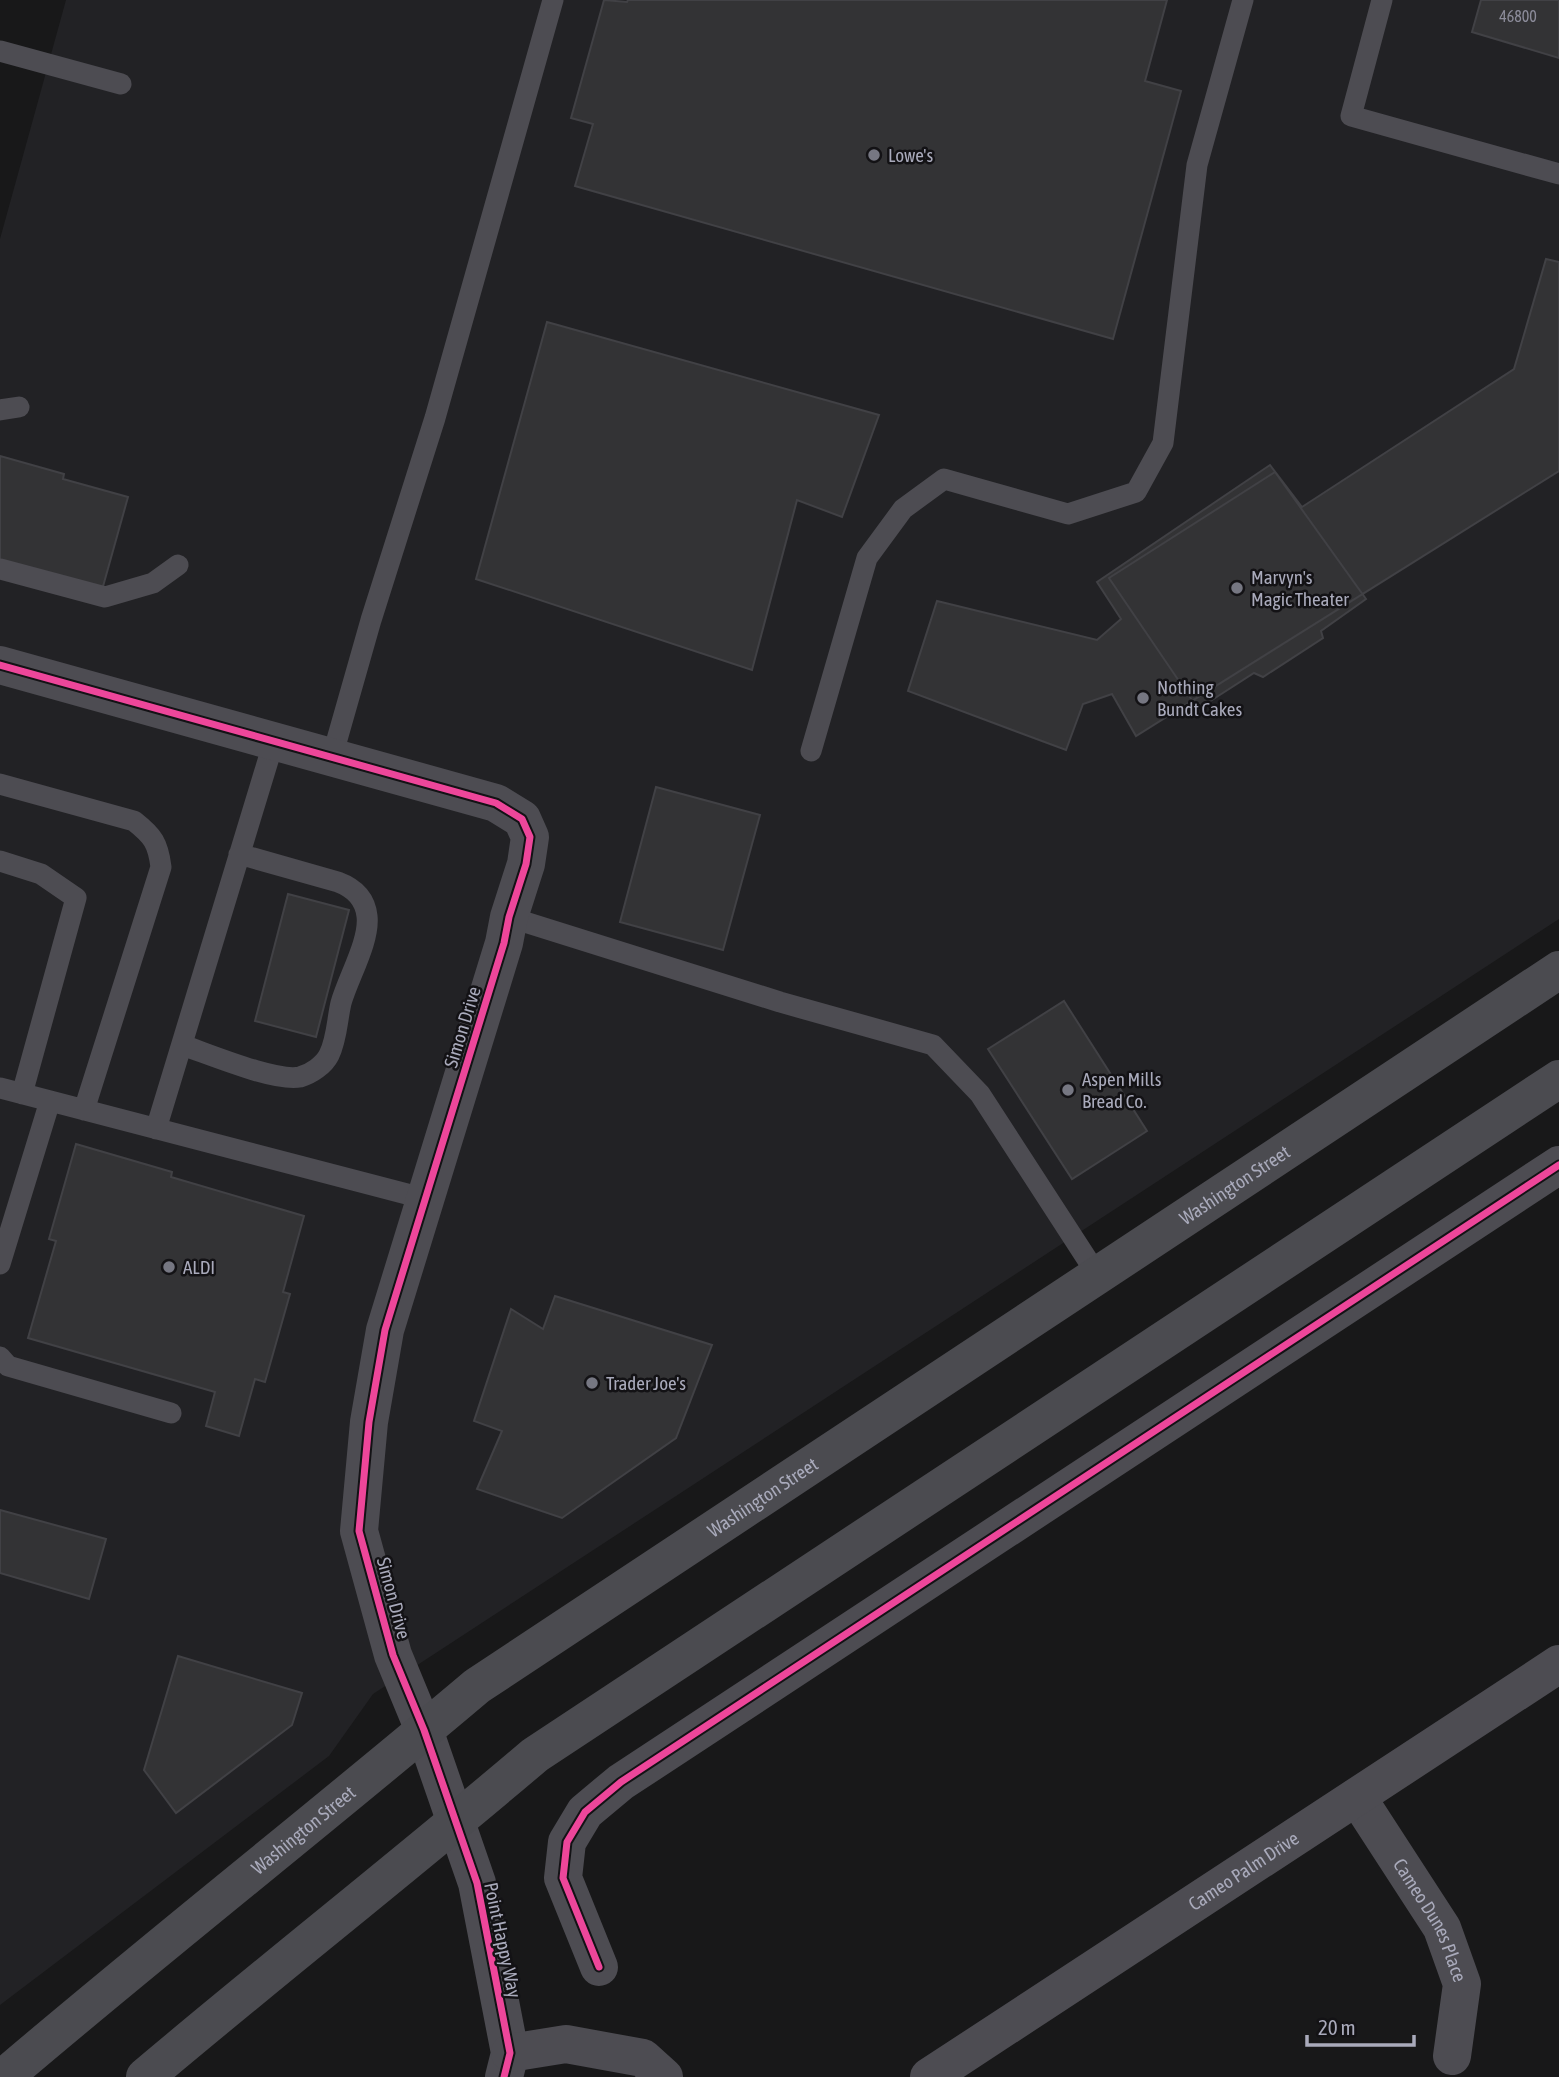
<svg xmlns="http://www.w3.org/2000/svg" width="1559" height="2077" viewBox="0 0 1559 2077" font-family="'Asap Condensed',sans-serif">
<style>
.built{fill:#222225}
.building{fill:#333335;stroke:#414145;stroke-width:2}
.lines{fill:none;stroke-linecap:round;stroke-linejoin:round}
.lane{stroke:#4d4c52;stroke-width:21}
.street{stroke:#4d4c52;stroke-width:38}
.secondary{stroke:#4b4b50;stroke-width:38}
.cycleway-casing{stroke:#131215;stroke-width:11}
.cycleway{stroke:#ed469a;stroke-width:7}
.poi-dot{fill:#767782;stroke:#131215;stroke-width:2.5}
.labels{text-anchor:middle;stroke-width:5;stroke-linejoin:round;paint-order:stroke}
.number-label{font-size:16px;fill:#8c8c9a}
.poi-label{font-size:19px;fill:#a9aabb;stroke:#131215;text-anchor:start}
.street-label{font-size:19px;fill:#a9aabb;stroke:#131215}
</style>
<rect width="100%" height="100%" fill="#181819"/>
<path class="built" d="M 66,0 L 1559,0 L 1559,919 L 373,1694 L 329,1756 L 0,2005 L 0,239 Z"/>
<path class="building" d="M 604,0 L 627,2 L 628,0 L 1167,0 L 1145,81 L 1181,91 L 1113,339 L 575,186 L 593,124 L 571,118 Z
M 1481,0 L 1559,0 L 1559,58 L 1472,32 Z
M 1546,259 L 1559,262 L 1559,471 L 1136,736 L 1112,694 L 1083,704 L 1066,750 L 908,691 L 937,601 L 1097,640 L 1121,619 L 1097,582 L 1270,465 L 1302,507 L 1514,369 Z
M 547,322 L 879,415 L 842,517 L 797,500 L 752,670 L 476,579 Z
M 0,456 L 64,474 L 63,479 L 128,497 L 102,590 L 0,561 Z
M 1275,472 L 1366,599 L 1321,631 L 1323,638 L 1263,677 L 1254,673 L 1198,709 L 1109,578 Z
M 656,787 L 760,815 L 723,950 L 620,922 Z
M 288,894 L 349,910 L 316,1037 L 255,1021 Z
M 1064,1001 L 1147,1131 L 1072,1179 L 988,1049 Z
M 76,1144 L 172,1172 L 171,1177 L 304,1216 L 283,1292 L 290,1294 L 265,1382 L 255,1379 L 239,1436 L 206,1426 L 215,1392 L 28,1338 L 56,1241 L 49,1239 Z
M 555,1296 L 712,1345 L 676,1438 L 562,1518 L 477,1489 L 502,1431 L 474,1421 L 511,1309 L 543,1329 Z
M 0,1510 L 106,1539 L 89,1599 L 0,1573 Z
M 178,1656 L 302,1693 L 292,1725 L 176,1813 L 144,1770 Z"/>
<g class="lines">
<path class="lane" d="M 1382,0 L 1351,116 L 1559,174
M 0,51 L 121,84
M 0,410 L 19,407
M 0,569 L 105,597 L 153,583 L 178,565
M 811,751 L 867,558 L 903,509 L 944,479 L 1068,514 L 1136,492 L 1163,443 L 1197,165 L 1243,0
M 332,757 L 371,620 L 435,418 L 553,0
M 0,784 L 134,821 C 153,836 158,843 161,867 L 84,1110
M 0,861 L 41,874 L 76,898 L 22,1094
M 509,917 L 780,1002 L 933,1045 L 980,1094 L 1098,1276
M 182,1045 C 209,1054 275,1082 300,1077 C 311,1074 324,1065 329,1055 C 337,1039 337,1020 341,1003 C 348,978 370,941 367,916 C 365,898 354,888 338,882 L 239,854
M 0,1088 L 426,1199
M 156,1129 L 274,741
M 0,1264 L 50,1101
M 0,1357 L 8,1366 L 171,1413"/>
<g class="street">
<path d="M 0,665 L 496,803 L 522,819 L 530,837 L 526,864 L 509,917 L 504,943 L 385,1330 L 369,1422 L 359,1531 L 393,1655 L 424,1730 L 477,1883 L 510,2053 L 504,2077"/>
<path id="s1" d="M 1357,1797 L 1442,1928 L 1462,1984 L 1452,2056"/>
<path d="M 599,1967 L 563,1878 L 567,1842 L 585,1812 L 621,1782 L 1559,1165"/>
<path d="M 510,2053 L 566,2044 L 643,2058 L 664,2077"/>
<path id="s2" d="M 929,2077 L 1559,1664"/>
</g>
<g class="secondary">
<path id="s3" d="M 4,2077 C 160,1944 321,1818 477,1686 L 1559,970"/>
<path d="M 145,2077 C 274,1968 407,1864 535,1755 L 1559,1079"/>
</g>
<g class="cycleway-casing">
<path id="cycleway" d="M 0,665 L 496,803 L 522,819 L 530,837 L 526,864 L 509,917 L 504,943 L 385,1330 L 369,1422 L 359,1531 L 393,1655 L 424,1730 L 477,1883 L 510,2053 L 504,2077
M 599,1967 L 563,1878 L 567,1842 L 585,1812 L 621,1782 L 1559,1165"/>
</g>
<use href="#cycleway" class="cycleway"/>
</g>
<g class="poi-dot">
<circle cx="874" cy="155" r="7"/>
<circle cx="1237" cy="588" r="7"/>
<circle cx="1143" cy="698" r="7"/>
<circle cx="1068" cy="1090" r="7"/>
<circle cx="169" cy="1267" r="7"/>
<circle cx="592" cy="1383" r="7"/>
</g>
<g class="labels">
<g class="number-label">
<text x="1518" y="22">46800</text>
</g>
<g class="poi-label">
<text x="888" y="162">Lowe's</text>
<text x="1251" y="584">Marvyn's<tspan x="1251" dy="22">Magic Theater</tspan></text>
<text x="1157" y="694">Nothing<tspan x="1157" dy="22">Bundt Cakes</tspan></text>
<text x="1082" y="1086">Aspen Mills<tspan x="1082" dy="22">Bread Co.</tspan></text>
<text x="183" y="1274">ALDI</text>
<text x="606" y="1390">Trader Joe's</text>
</g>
<g class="street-label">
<text transform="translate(462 1027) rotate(-73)" y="7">Simon Drive</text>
<text dy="7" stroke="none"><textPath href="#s3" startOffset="1522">Washington Street</textPath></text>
<text dy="7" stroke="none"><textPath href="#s3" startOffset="956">Washington Street</textPath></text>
<text transform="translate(394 1598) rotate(75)" y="7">Simon Drive</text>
<text dy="7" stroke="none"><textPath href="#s3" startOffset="388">Washington Street</textPath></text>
<text dy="7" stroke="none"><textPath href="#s2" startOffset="376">Cameo Palm Drive</textPath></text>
<text dy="7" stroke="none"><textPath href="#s1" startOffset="144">Cameo Dunes Place</textPath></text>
<text transform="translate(503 1940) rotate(78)" y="7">Point Happy Way</text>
</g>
</g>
<path d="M1307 2035v10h107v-10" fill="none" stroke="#a9aabb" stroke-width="3.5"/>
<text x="1318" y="2035" font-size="21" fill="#a9aabb" stroke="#131215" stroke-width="5" paint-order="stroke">20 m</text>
</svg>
